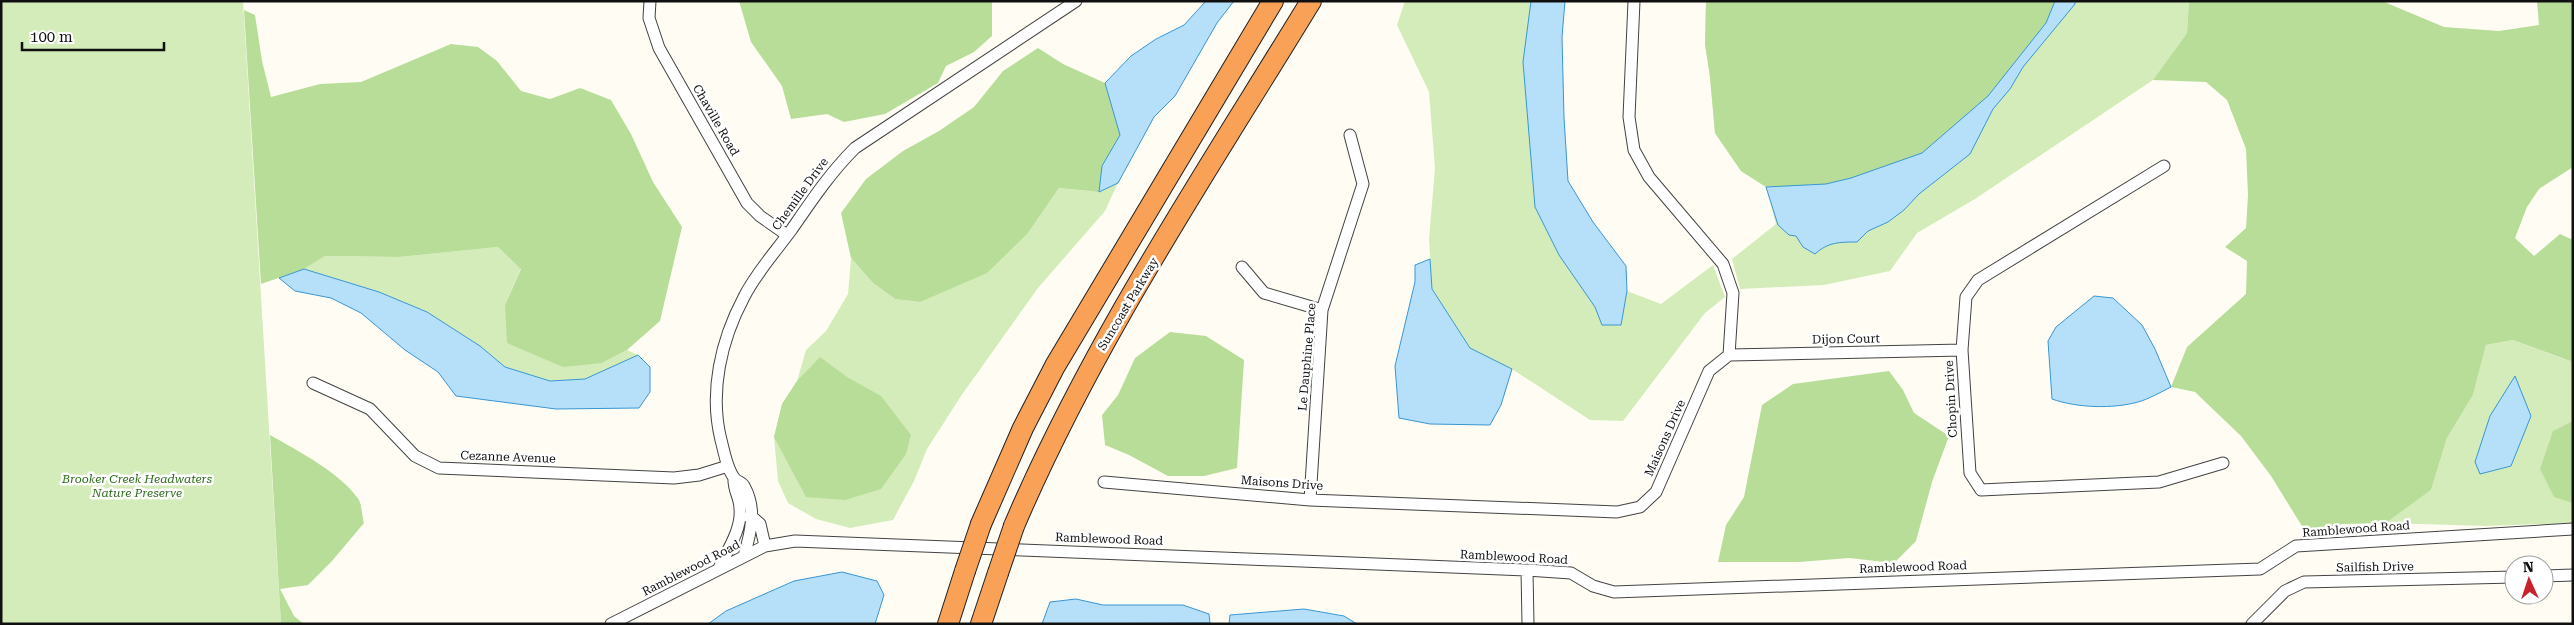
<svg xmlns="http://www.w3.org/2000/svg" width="2574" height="625" viewBox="0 0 2574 625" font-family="'Roboto Serif',serif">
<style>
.green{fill:#d4ecba}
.forest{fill:#b8dd99}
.water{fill:#b6e0f9;stroke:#3996d3}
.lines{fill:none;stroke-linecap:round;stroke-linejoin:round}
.street-casing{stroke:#434343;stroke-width:13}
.highway-casing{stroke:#212121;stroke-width:22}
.street{stroke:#fff;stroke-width:11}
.highway{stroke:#f9a157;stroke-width:20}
.highway-bridge-casing{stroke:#212121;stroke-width:22;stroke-linecap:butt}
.highway-bridge{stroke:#f9a157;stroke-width:20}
.labels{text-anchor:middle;stroke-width:5;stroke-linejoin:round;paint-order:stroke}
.street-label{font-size:12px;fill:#101010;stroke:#fff}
.park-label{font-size:12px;font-style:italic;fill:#2d6c1c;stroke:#fff}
</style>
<rect width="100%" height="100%" fill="#fffdf3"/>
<path class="green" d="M 1,1 L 243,1 L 281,624 L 1,624 Z
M 1405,1 L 1531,1 L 1523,62 L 1530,133 L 1602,325 L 1621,325 L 1627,291 L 1661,304 L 1713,265 L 1725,297 L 1705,313 L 1623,421 L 1590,420 L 1512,369 L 1470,348 L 1432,289 L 1429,239 L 1435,168 L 1429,92 L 1397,25 Z
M 1706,1 L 2189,1 L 2187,33 L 2153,80 L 1975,199 L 1917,233 L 1890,271 L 1824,285 L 1740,289 L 1732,259 L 1776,224 L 1766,187 L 1741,171 L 1715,133 L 1710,77 L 1705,44 Z
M 923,159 L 1099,191 L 1118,183 L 1105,211 L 1038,288 L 961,396 L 927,449 L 914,481 L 893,520 L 850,528 L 816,519 L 788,503 L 778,481 L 774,437 L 782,404 L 797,381 L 806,350 L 826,331 L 848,294 L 851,258 L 873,283 L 895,299 L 920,302 L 1028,233 L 1059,188 L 1097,192 Z
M 498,247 L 521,268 L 505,305 L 602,363 L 627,350 L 638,355 L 585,379 L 550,381 L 505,367 L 480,346 L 427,312 L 379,292 L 304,269 L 324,256 L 399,257 Z
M 2513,340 L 2569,361 L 2573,360 L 2573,523 L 2486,526 L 2386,523 L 2431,490 L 2447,438 L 2473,395 L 2486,345 Z"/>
<path class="forest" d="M 739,1 L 992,1 L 992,36 L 974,52 L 946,66 L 938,83 L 885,114 L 844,122 L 827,114 L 791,119 L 782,86 L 751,42 Z
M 1706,1 L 2055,1 L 2046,23 L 1988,96 L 1922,153 L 1851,178 L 1826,184 L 1766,187 L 1741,171 L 1715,133 L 1710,77 L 1705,44 Z
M 2189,1 L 2382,1 L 2444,27 L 2499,31 L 2539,25 L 2537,1 L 2573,1 L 2573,167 L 2539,189 L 2527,207 L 2515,238 L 2534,256 L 2560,234 L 2573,240 L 2573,360 L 2570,361 L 2513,340 L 2486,345 L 2473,395 L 2447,438 L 2431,490 L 2386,523 L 2343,524 L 2305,531 L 2271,476 L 2241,436 L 2195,392 L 2171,387 L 2187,347 L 2246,294 L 2247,261 L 2225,247 L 2246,228 L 2248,195 L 2246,149 L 2227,100 L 2206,82 L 2153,80 L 2187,33 Z
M 244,10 L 255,15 L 262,61 L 271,97 L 320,84 L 361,82 L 451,44 L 478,47 L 497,61 L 521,91 L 550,99 L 580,88 L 611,100 L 631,134 L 653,182 L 682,227 L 660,321 L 627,350 L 602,363 L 563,367 L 507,343 L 505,305 L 521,269 L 498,247 L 399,257 L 325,256 L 304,269 L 261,284 Z
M 1038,48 L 1063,64 L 1105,83 L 1120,135 L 1102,166 L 1099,192 L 1059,188 L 1028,233 L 987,273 L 920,302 L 895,299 L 873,283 L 851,258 L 841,213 L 866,179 L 903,151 L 939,131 L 974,107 L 1003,71 Z
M 1170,332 L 1206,336 L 1244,360 L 1237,468 L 1204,476 L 1168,476 L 1129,455 L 1105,445 L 1102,415 L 1118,395 L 1135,358 Z
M 820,357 L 847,377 L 881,396 L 911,435 L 906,454 L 881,489 L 845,500 L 806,497 L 774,437 L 782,404 L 797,381 Z
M 1889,371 L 1903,390 L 1914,413 L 1949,436 L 1932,482 L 1916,541 L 1894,563 L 1849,558 L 1799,562 L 1718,562 L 1726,525 L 1744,497 L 1762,405 L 1793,384 Z
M 2573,421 L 2573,503 L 2554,497 L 2540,469 L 2553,431 Z
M 270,435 C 298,451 341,473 359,500 C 362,506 362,517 364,523 L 332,561 L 308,585 L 280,589 L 294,616 L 304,624 L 281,624 Z"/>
<path class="water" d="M 1206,1 L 1234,1 L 1217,23 L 1175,96 L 1154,117 L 1118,183 L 1099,192 L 1102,166 L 1120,135 L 1105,83 L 1131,56 L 1156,39 L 1184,25 Z
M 1531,1 L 1565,1 L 1562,37 L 1564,118 L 1568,181 L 1593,222 L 1626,266 L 1627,291 L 1621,325 L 1602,325 L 1595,307 L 1559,255 L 1535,207 L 1523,62 Z
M 2055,1 L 2075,1 L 2075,4 L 2023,67 L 2010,89 L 1993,109 L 1970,154 L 1919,194 L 1904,210 L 1888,222 L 1868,231 L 1857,242 C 1840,242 1828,242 1815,254 L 1803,247 L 1796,236 L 1789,235 L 1778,225 L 1766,187 L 1826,184 L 1851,178 L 1922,153 L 1988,96 L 2046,23 Z
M 1430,259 L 1432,289 L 1470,348 L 1512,369 L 1501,405 L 1490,425 L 1430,424 L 1399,418 L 1395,366 L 1415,282 L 1415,265 Z
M 304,269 L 379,292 L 427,312 L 480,346 L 505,367 L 550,381 L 585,379 L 638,355 L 650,367 L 650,392 L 639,408 L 556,409 L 456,396 L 438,372 L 405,350 L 361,313 L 331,298 L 295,291 L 279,278 Z
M 2094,296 L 2113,298 L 2142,325 L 2155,349 L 2171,387 C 2161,392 2149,399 2138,402 C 2113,409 2077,408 2052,399 L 2048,341 L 2056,327 Z
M 2515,376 L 2531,416 L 2511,466 L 2480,474 L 2475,462 L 2490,416 Z
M 842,572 L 877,581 L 884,595 L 875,624 L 708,624 L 726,611 L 794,581 Z
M 1076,599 L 1103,605 L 1183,605 L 1209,614 L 1210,623 L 1042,624 L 1050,602 Z
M 1304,609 L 1344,616 L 1357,624 L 1229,624 L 1230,615 Z"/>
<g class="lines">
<g class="street-casing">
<path id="street" d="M 650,1 L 649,18 L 659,48 L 747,203 L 760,216 L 787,235
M 2164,166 L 1978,280 L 1966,297 L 1962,350 L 1970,473 L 1981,490 L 2159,482 L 2223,463
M 1242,267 L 1264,293 L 1322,310
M 1729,355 L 1962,350
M 313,383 L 370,409 L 415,456 L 439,468 L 674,478 L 699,475 L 728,466
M 1104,482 L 1310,500 L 1617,512 L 1640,507 L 1656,492 L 1709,371 L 1729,355 L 1733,293 L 1723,264 L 1649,177 L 1634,150 L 1629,117 L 1634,1
M 1310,500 L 1322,310 L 1363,184 L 1350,135
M 749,517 L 752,517 L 760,524 L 765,546
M 744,556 C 751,532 757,509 744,486 C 742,482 738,482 735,479 C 727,470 724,451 721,440 C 709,392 721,340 744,297 C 756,273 776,251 792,229 C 812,200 830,173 855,148 L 1076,1
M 719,568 C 727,551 742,529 740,509 C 740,497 733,490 734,478
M 1527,570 L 1528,624
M 2544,576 L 2573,575
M 611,624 L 765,546 L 795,541 L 1527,570 L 1571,573 L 1593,586 L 1614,592 L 2260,569 L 2296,546 L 2573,529
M 2252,624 L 2285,591 L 2304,582 L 2514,577"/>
</g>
<g class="highway-casing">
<path id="highway" d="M 981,524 L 1023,428 L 1055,366 L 1273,1
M 1014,526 C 1093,341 1206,173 1311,1
M 948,624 L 965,571
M 981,624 L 998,573"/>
</g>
<use href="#street" class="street"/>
<use href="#highway" class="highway"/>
<g class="highway-bridge-casing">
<path id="highway-bridge" d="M 965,571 L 981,524
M 998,573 L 1014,526"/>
</g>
<use href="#highway-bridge" class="highway-bridge"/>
</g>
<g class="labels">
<g class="street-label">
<text transform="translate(716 120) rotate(60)" y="4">Chaville Road</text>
<text transform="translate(800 194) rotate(-54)" y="4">Chemille Drive</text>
<text transform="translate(1128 304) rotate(-59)" y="4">Suncoast Parkway</text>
<text transform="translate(1846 339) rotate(-1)" y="4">Dijon Court</text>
<text transform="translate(1307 357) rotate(-85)" y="4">Le Dauphine Place</text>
<text transform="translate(1951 399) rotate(-93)" y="4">Chopin Drive</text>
<text transform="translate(1665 438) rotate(-66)" y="4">Maisons Drive</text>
<text transform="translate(508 457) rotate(2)" y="4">Cezanne Avenue</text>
<text transform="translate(1282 483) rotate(4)" y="4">Maisons Drive</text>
<text transform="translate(2356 529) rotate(-4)" y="4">Ramblewood Road</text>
<text transform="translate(1109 539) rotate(2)" y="4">Ramblewood Road</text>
<text transform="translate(1514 557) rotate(3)" y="4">Ramblewood Road</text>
<text transform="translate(1913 567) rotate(-2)" y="4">Ramblewood Road</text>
<text transform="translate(2375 567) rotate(-1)" y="4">Sailfish Drive</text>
<text transform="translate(691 568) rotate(-27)" y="4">Ramblewood Road</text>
</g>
<g class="park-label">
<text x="137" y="483">Brooker Creek Headwaters<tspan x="137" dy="14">Nature Preserve</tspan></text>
</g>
</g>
<rect width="2574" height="625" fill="none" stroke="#101010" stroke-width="5"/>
<g transform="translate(2529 580) rotate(357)"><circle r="24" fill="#ffffff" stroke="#9f9f9f"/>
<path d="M0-4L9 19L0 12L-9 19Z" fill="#c7212a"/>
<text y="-8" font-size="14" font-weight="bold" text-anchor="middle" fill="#101010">N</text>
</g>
<path d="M22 42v8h142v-8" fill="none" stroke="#101010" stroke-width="2.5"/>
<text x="30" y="42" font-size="15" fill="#101010" stroke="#ffffff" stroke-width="4" paint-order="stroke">100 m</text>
</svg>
